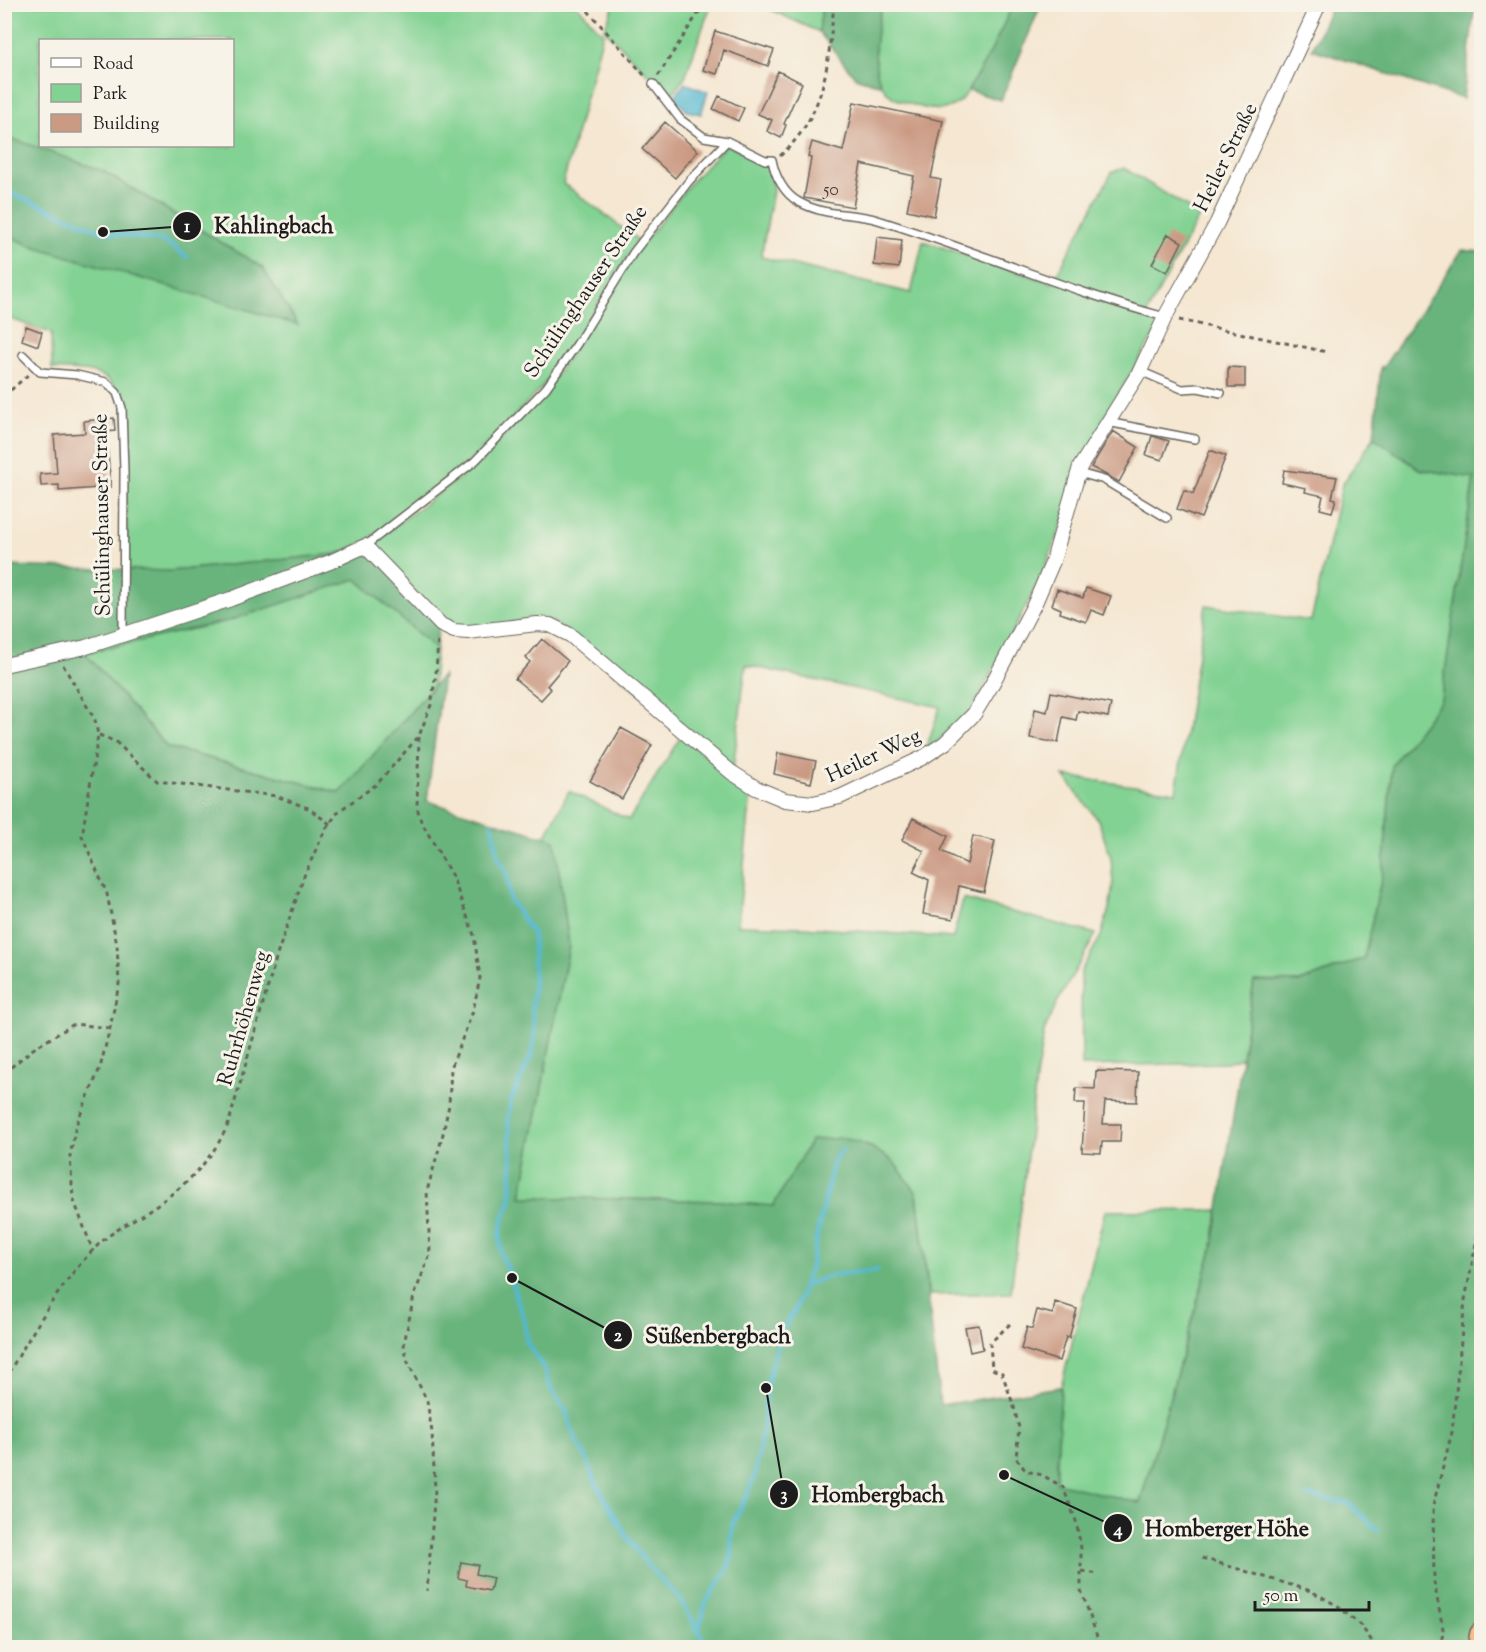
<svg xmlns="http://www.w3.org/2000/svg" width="1486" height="1652" viewBox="0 0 1486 1652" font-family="'Sorts Mill Goudy',serif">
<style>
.green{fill:#82d293;stroke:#4f7758;stroke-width:1.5;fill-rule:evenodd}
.forest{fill:#69b47d;stroke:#42684c;stroke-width:1.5}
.water{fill:#52b8d1;stroke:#376a76;stroke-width:1.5}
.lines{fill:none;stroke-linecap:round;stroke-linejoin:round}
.stream{stroke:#52b8d1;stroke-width:4.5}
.building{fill:#cb9a83}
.service-casing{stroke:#68635b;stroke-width:10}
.minor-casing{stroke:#68635b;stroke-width:16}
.motorway-casing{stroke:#68635b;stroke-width:27}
.path{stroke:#68635b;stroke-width:3;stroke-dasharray:4.5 4.5;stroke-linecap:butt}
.service{stroke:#fff;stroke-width:7}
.minor{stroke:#fff;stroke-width:14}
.motorway{stroke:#f9bd89;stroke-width:24}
.labels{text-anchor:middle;stroke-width:6;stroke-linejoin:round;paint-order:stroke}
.number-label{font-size:18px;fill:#483c36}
.street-label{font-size:21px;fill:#1c1c1c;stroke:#f7f3e8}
.leader{fill:none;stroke:#1c1c1c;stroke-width:2}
.callout-dot{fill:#1c1c1c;stroke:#f7f3e8;stroke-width:2}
.mark-label{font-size:18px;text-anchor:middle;font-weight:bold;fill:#fff}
.callout-label{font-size:22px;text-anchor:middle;font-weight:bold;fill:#1c1c1c;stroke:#f7f3e8;stroke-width:6;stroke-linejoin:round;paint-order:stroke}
</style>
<rect width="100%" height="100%" fill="#f7f3e8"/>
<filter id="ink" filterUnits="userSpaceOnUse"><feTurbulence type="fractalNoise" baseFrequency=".0167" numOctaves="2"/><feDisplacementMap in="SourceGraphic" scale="12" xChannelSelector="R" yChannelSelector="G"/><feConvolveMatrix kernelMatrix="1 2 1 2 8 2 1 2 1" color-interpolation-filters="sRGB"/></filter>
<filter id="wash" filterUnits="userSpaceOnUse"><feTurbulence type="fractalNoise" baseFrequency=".008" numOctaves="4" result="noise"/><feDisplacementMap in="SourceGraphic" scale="24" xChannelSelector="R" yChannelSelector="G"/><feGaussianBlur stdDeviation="1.35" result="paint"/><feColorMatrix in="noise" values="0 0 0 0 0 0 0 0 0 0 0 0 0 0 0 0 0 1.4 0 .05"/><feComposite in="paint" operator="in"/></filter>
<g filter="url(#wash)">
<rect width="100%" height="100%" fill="#f5e7d1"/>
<path class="green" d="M 5,5 L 577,5 L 603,34 L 563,183 L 638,240 L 573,344 L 543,386 L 473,459 L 366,541 L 338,554 L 171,571 L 127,571 L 125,405 C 108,366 90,372 52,369 L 51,333 L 5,317 L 5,145 L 17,141 L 5,138 ZM 40,40 L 232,40 L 232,146 L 40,146 ZM 64,157 L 103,171 L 262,267 L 298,325 Z
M 614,5 L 711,5 L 685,77 L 670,97 L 604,29 Z
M 760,5 L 822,5 L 819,32 Z
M 882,5 L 1013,5 C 1001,31 980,81 960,101 C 949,111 935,111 921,107 C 911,104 899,102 891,96 C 865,75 876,32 882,5 Z
M 727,144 L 749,154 L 764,165 L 769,166 L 773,191 L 761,257 L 911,293 L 923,241 L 1052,283 L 1112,172 L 1124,168 L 1200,215 L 1145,317 L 1161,323 L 1106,415 L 1042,575 L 972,710 L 925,752 L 940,707 L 746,665 L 733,769 L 552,621 L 469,629 L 442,622 L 371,544 L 478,464 L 547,389 L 635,254 L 691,182 Z
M 1374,437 L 1419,469 L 1474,478 L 1441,700 L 1392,765 L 1383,872 L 1364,958 L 1300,982 L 1254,981 L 1242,1058 L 1227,1063 L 1082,1066 L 1081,971 L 1101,936 L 1110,905 L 1113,883 L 1111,858 L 1098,820 L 1064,776 L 1176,792 L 1206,605 L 1311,621 L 1342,485 Z
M 356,579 L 436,649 L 433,686 L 341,793 L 167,747 L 85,653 L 228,621 Z
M 681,736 L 751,793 L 738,925 L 803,927 L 953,938 L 963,899 L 1096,934 L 1057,1003 L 1044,1032 L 1037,1071 L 1011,1293 L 929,1295 L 917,1193 L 811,1141 L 773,1207 L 719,1201 L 521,1197 L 569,946 L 555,841 L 545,837 L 569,791 L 629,820 Z
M 1218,1210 L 1213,1246 L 1140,1503 L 1056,1483 L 1061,1387 L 1105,1211 Z"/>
<path class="forest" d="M 822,5 L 882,5 C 876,31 871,60 881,85 L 855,77 L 819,32 Z
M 1013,5 L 1041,5 L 1001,100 L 968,90 L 990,53 Z
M 1332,5 L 1475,5 L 1463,99 L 1312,49 Z
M 5,138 L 19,141 L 103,171 L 262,267 L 298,325 L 29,245 L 5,234 Z
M 1462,250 L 1481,252 L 1482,1552 L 1472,1647 L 5,1648 L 5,566 L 171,571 L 335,554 L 368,546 L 439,625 L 436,649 L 356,579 L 228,621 L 85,653 L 167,747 L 340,793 L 443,675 L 427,801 L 555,840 L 569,946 L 521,1197 L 719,1201 L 773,1206 L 811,1140 L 844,1138 L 871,1147 L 893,1161 L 917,1193 L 940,1405 L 1061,1387 L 1056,1483 L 1140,1503 L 1213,1246 L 1254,981 L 1300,982 L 1364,958 L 1383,872 L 1392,765 L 1441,700 L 1474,478 L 1419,469 L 1374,437 L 1381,367 L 1382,369 Z"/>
<path class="water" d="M 685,83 L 708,92 L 701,114 L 687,111 L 674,98 Z"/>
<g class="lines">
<path class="stream" d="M 4,190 L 103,232 L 164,241 L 187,257
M 492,824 L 499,860 L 506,870 L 510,900 L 533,934 L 534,982 L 532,1009 L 535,1031 L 533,1051 L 511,1101 L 508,1119 L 512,1164 L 511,1202 L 504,1216 L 500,1235 L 501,1255 L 512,1278 L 516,1298 L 524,1318 L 527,1342 L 545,1370 L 550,1387 L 567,1413 L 574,1436 L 587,1459 L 595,1482 L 629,1540 L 650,1568 L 680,1599 L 708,1648
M 805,1285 L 830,1276 L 877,1270
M 1307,1496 L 1348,1503 L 1378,1530
M 698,1632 L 706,1602 L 727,1571 L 732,1555 L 731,1537 L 733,1523 L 748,1493 L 755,1475 L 764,1421 L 766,1388 L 782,1330 L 795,1310 L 811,1266 L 818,1230 L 834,1160 L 843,1150"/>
</g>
<g id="blocks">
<path class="building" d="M 715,31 L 774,50 L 768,66 L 724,50 L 717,74 L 703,70 Z
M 778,71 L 802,83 L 784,124 L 786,125 L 781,138 L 767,131 L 772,120 L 758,114 Z
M 719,96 L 744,108 L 738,121 L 713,109 Z
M 854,102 L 943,121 L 931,178 L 941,180 L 934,216 L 907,210 L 914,176 L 861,164 L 853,207 L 804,198 L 811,158 L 808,157 L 812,142 L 843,151 Z
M 665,122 L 698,151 L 675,178 L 642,149 Z
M 1168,234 L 1182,242 L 1167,272 L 1152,264 Z
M 877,237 L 902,240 L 899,268 L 874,265 Z
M 26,326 L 42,332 L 38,346 L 22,340 Z
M 1228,367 L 1245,368 L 1245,387 L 1228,387 Z
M 114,418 L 115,431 L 106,432 L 111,487 L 59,491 L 59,485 L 41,486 L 40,474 L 57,473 L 54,435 L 85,433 L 84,421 Z
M 1113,431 L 1138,447 L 1119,482 L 1091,467 Z
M 1152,436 L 1169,441 L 1162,460 L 1146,455 Z
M 1210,450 L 1226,456 L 1201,518 L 1177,509 L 1184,490 L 1193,494 Z
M 1284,470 L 1337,477 L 1332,498 L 1336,499 L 1332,512 L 1320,509 L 1323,496 L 1305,492 L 1306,488 L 1282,483 Z
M 1086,588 L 1111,596 L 1104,615 L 1091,610 L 1086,622 L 1060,613 L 1061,609 L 1052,605 L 1057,589 L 1083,598 Z
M 542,639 L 568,661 L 547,686 L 551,689 L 541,700 L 515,679 L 530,662 L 526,658 Z
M 1051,692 L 1111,704 L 1108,717 L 1078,711 L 1076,720 L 1063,717 L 1058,743 L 1030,738 L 1035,709 L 1047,712 Z
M 621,728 L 652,745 L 622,799 L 590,781 Z
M 778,753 L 816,761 L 811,783 L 774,774 Z
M 913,818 L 948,836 L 941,851 L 967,864 L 973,836 L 995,841 L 984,892 L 959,886 L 953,919 L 923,914 L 929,880 L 913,872 L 924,851 L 902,840 Z
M 1096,1071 L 1138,1072 L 1137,1102 L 1105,1101 L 1103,1124 L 1121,1124 L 1120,1142 L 1102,1142 L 1101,1153 L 1082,1152 L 1085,1103 L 1075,1103 L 1076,1088 L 1095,1089 Z
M 1055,1302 L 1077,1309 L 1069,1338 L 1066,1337 L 1059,1361 L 1021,1349 L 1027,1327 L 1032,1329 L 1037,1310 L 1053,1314 Z
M 979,1325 L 983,1349 L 970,1352 L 965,1327 Z
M 461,1562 L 478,1565 L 476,1574 L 493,1578 L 490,1591 L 466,1586 L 467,1580 L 458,1578 Z"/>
</g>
</g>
<g filter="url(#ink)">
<use href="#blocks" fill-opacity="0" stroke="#68635b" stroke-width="1.5"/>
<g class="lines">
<g class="service-casing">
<path id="service" d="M 653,84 L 680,119 L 704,137 L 727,141 L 765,160 L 772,160 C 775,176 784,194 799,202 C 826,217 851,212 878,220 C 975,250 1068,291 1165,317
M 23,355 L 40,372 L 77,375 L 106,382 L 117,393 L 122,408 L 124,471 L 123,634
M 1140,371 L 1182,389 L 1198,388 L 1221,393
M 1107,422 L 1195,439
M 1079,473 L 1104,480 L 1167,518
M 365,546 L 475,461 L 546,388 L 577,344 L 633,253 L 689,181 L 727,141"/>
</g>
<g class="minor-casing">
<path id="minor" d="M 4,665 L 86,647 L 231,599 L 330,562 L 365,546 L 441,625 L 454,631 L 468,632 L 537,624 L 550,625 L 570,635 L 731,772 L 756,788 L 785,800 L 813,803 L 840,797 L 922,758 L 945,743 L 974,714 L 991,686 L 1035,603 L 1053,561 L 1080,467 L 1140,371 L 1165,317 L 1217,223 L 1319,4"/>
</g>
<g class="motorway-casing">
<path id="motorway" d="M 1480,1648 L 1482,1635"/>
</g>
<path class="path" d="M 582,4 L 646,77
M 658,76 L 704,4
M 780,156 C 827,113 828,64 834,4
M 1179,320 L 1327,352
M 4,396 L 29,374
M 63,665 L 95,720 L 98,735 L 82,836 L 107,894 L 117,945 L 119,984 L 110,1028 L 100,1068 L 76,1125 L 70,1156 L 73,1198 L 93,1251
M 99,735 L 116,742 L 157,781 L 276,796 L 308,808 L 330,824
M 419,737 L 417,807 L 421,821 L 453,878 L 474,935 L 480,978 L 473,1011 L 451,1068 L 449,1105 L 442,1138 L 427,1191 L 430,1254 L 414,1296 L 404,1344 L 407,1360 L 427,1401 L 432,1432 L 435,1489 L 427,1591
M 4,1073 L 33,1049 L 74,1024 L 110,1028
M 1010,1324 L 990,1343 L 992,1369 L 1002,1373 L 1014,1407 L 1019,1428 L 1016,1458 L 1026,1471 L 1042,1475 L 1063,1487 L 1076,1521 L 1081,1548 L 1081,1590 L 1101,1648
M 4,1380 C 33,1333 59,1283 98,1245 C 115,1229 136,1219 155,1206 C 187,1185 214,1158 229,1122 L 277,955 L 304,876 L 325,830 L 339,811 L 377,784 L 419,736 L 431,705 L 436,674 L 438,639
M 1202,1558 L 1311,1591 L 1338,1606 L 1361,1626 L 1377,1648
M 1082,1571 L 1098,1574
M 1441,1648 L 1443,1629 L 1434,1582 L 1433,1506 L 1452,1432 L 1465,1300 L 1482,1213"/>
<use href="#service" class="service"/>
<use href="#minor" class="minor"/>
<use href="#motorway" class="motorway"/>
</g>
</g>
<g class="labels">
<g class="number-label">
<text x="831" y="195">50</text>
</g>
<g class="street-label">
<text transform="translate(1225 157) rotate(-64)" y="7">Heiler Straße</text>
<text transform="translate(585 291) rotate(-56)" y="7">Schülinghauser Straße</text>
<text transform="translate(101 515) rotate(-91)" y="7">Schülinghauser Straße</text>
<text transform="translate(873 755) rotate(-25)" y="7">Heiler Weg</text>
<text transform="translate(243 1018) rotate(-74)" y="7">Ruhrhöhenweg</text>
</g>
</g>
<path class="leader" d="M103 232L187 226M512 1278L618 1335M766 1388L784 1494M1004 1475L1118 1528"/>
<g class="callout-dot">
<circle cx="103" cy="232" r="6"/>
<circle cx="512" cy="1278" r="6"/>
<circle cx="766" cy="1388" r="6"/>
<circle cx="1004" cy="1475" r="6"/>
<circle cx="187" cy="226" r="15"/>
<circle cx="618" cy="1335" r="15"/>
<circle cx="784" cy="1494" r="15"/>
<circle cx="1118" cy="1528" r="15"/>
</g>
<g class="mark-label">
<text x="187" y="232">1</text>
<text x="618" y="1341">2</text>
<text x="784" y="1500">3</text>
<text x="1118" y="1535">4</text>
</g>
<g class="callout-label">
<text x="274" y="233">Kahlingbach</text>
<text x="718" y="1343">Süßenbergbach</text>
<text x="878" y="1502">Hombergbach</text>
<text x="1227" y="1536">Homberger Höhe</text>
</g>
<rect width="1486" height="1652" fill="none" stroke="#f7f3e8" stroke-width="24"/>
<rect x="39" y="39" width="195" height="108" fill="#f7f3e8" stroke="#9f9d96" stroke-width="1.5"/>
<rect x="51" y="58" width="30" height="9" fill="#ffffff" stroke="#9f9d96" stroke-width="1.5"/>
<text x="93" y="69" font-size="18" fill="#1c1c1c">Road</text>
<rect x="51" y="84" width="30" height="18" fill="#82d293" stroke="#9f9d96" stroke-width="1.5"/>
<text x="93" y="99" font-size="18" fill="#1c1c1c">Park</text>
<rect x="51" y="114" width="30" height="18" fill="#cb9a83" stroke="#9f9d96" stroke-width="1.5"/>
<text x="93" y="129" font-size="18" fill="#1c1c1c">Building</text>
<path d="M1255 1601v9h114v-9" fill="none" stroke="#1c1c1c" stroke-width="3"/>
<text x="1264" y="1601" font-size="18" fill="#1c1c1c" stroke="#f7f3e8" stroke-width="4.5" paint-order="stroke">50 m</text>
</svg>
